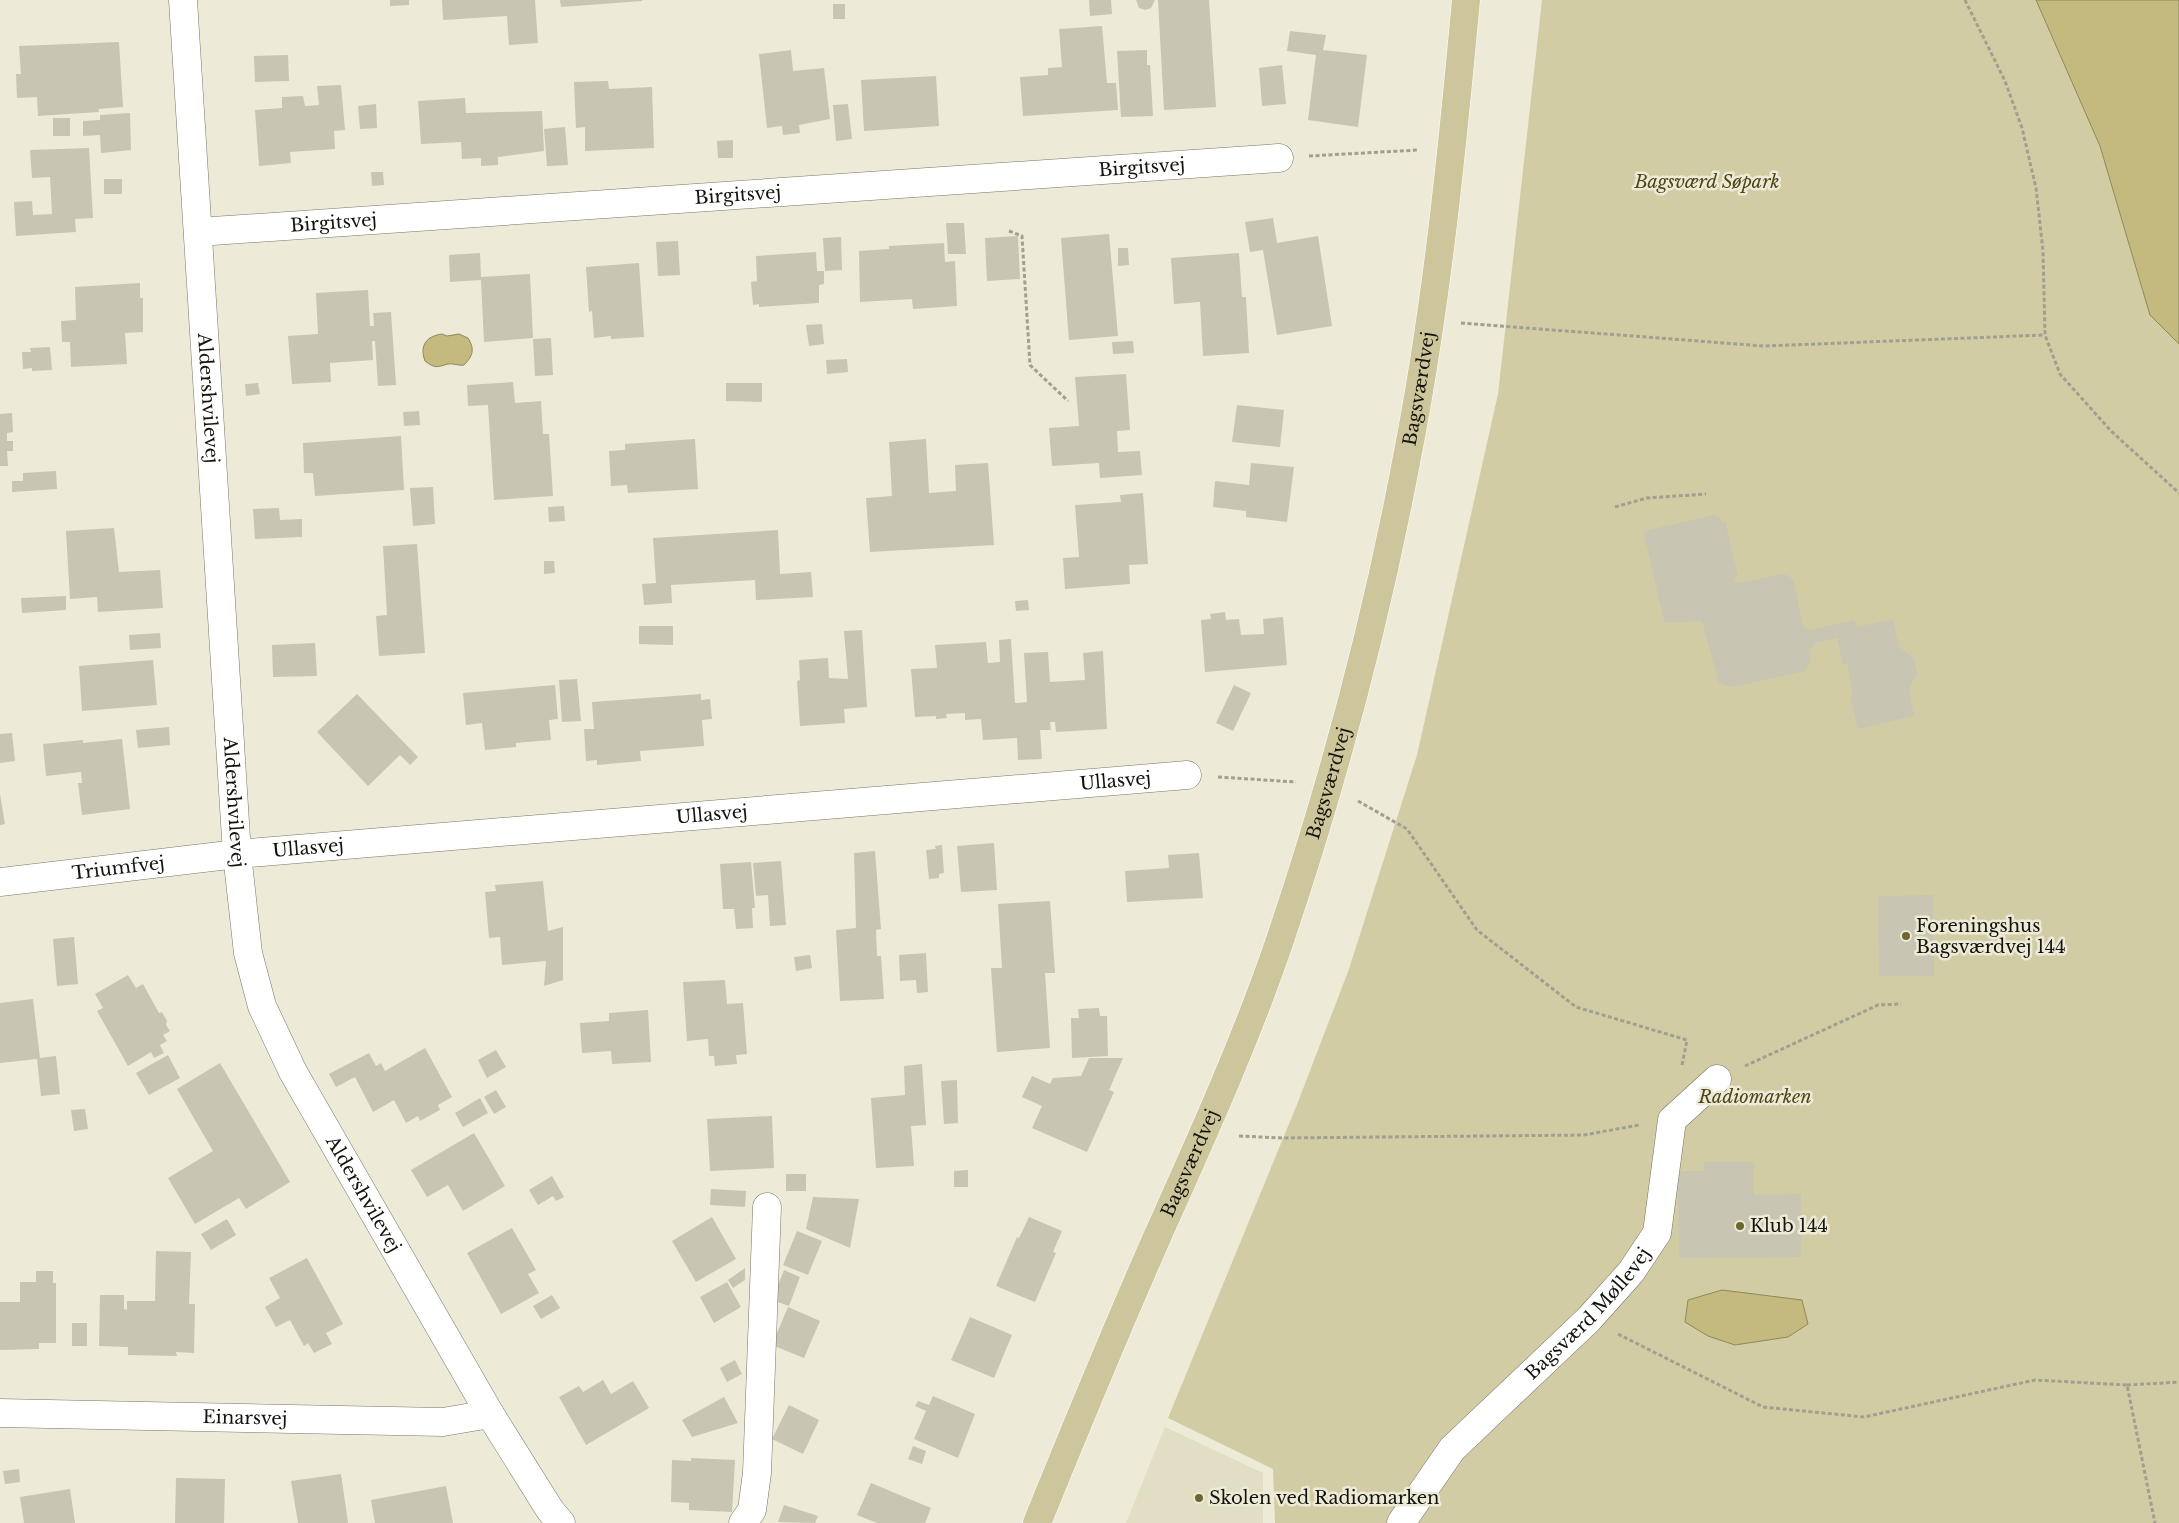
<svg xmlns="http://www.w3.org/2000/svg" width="2179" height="1523" viewBox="0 0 2179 1523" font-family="'Libre Baskerville',serif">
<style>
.built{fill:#e1dec3}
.green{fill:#d2cca5}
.water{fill:#c4ba7d;stroke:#8f885b}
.building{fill:#c8c5b2}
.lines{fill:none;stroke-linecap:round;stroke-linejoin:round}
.minor-casing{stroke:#797665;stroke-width:29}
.primary-casing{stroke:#fff;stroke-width:29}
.path{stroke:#a19f90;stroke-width:3;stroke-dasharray:4 2.5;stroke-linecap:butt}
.minor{stroke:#fff;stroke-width:28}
.primary{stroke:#cdc59b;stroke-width:28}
.poi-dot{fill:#6d6532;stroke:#edebd7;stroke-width:2}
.labels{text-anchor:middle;stroke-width:5;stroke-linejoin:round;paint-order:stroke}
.street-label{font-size:18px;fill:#14130c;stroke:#edebd7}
.park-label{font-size:18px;font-style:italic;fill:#4e4617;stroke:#edebd7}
.poi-label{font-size:18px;fill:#14130c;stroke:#edebd7;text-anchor:start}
</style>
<rect width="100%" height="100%" fill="#edebd7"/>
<path class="built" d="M 1165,1427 L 1263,1473 L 1263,1523 L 1126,1523 Z"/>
<path class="green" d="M 1542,0 L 2036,0 L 2100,146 L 2150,315 L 2179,344 L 2179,1523 L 1275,1523 L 1273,1469 L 1168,1418 L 1298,1102 L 1349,969 L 1417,755 L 1498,394 Z"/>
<path class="water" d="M 2036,0 L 2179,0 L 2179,344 L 2150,315 L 2100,146 Z
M 442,334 L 447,336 L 459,334 L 468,338 C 475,349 473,356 464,365 C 458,366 453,363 448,364 C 437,367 435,369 425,361 C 419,345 427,336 442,334 Z
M 1722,1290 L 1802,1300 L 1808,1324 L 1788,1337 L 1735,1345 L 1708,1336 L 1685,1322 L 1688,1300 Z"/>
<path class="building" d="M 390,0 L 409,0 L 409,5 L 390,6 Z
M 442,0 L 535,0 L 538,43 L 509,45 L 507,16 L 443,20 Z
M 560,0 L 642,0 L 642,1 L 561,7 Z
M 1089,0 L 1111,0 L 1112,14 L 1090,16 Z
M 1136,0 L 1155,0 L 1151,8 L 1145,10 L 1139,8 Z
M 1158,0 L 1209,0 L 1216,107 L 1164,110 Z
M 833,4 L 845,4 L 845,19 L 833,19 Z
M 1102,26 L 1107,83 L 1116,83 L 1118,110 L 1023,116 L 1020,77 L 1048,75 L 1048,68 L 1062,67 L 1059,29 Z
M 1290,31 L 1326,35 L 1323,50 L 1367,55 L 1358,127 L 1308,120 L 1316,55 L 1287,51 Z
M 119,42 L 123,107 L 98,109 L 99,112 L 38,116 L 37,97 L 17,98 L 16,74 L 21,74 L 19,46 Z
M 791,50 L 793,71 L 824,68 L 830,119 L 799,125 L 800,133 L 783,135 L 782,126 L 767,128 L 759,54 Z
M 1147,50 L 1147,65 L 1150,65 L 1153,116 L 1121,117 L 1117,51 Z
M 288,55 L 289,81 L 255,82 L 254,56 Z
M 1282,65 L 1286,104 L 1262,106 L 1259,68 Z
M 936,76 L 939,126 L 864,131 L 861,80 Z
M 608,81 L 609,89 L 652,87 L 654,148 L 585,151 L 585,127 L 576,128 L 574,82 Z
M 341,85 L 345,130 L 334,131 L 335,149 L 290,152 L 291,163 L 259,166 L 255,110 L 282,108 L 282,97 L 303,96 L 305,106 L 319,105 L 317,86 Z
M 465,98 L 466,113 L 542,111 L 544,151 L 498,157 L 498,165 L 481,166 L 481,158 L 462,159 L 461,142 L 421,144 L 418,101 Z
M 376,104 L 377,128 L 360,129 L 358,106 Z
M 848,104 L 852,139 L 836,141 L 833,105 Z
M 130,113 L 131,150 L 101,153 L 100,135 L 83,136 L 83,121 L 100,120 L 100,115 Z
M 53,118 L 70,118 L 70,136 L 53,136 Z
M 565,127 L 568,165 L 547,166 L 544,129 Z
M 733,140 L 733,158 L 718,158 L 717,141 Z
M 89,148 L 93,218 L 75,219 L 76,232 L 16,236 L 14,202 L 32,201 L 33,215 L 52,214 L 50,177 L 32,178 L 30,150 Z
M 371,172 L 383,172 L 384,185 L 372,186 Z
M 104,179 L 122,179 L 122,194 L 104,194 Z
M 1273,218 L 1277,243 L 1318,236 L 1332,326 L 1277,335 L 1263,250 L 1250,252 L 1245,222 Z
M 946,223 L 964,223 L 966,254 L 948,254 Z
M 1109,234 L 1118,336 L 1069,340 L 1061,238 Z
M 1018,236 L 1020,279 L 987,281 L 985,238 Z
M 841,237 L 842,270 L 825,271 L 823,238 Z
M 678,241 L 680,275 L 658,276 L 656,242 Z
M 944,243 L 945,262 L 955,261 L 957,306 L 913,309 L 912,299 L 860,302 L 859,251 L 889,249 L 889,246 Z
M 1118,248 L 1128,248 L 1129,265 L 1118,266 Z
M 816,252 L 817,271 L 824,271 L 824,284 L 819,285 L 819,303 L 759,307 L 759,304 L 753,305 L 751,282 L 757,281 L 756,256 Z
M 480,253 L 481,277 L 530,274 L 533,338 L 484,342 L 481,280 L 450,282 L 449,255 Z
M 1239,253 L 1242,297 L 1246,297 L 1249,353 L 1203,356 L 1200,302 L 1174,304 L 1171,258 Z
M 639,263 L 644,337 L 611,339 L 611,336 L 594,338 L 592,311 L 589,312 L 586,267 Z
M 140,283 L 140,298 L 143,298 L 143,332 L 125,333 L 127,364 L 71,367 L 70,342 L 62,342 L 61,321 L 76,320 L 75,287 Z
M 368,290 L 370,326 L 374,326 L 373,313 L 391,312 L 396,385 L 378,386 L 375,341 L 372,341 L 373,360 L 330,363 L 331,382 L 292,384 L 288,336 L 318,334 L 316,293 Z
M 822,324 L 824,344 L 809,346 L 806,325 Z
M 551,338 L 553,375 L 535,376 L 533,339 Z
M 1133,341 L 1134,353 L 1113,354 L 1112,342 Z
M 50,347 L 52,370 L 32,371 L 32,368 L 23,369 L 22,352 L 31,352 L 30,348 Z
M 847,359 L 848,372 L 827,374 L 826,360 Z
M 1126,374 L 1130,430 L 1117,431 L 1118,452 L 1140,451 L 1142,475 L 1100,478 L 1099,463 L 1052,466 L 1049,428 L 1079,426 L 1075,377 Z
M 513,382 L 515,403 L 541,401 L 543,434 L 549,434 L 553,496 L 494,500 L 488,405 L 468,406 L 467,385 Z
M 258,383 L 260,394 L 246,396 L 245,384 Z
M 726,383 L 762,383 L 762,402 L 726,401 Z
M 1237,405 L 1284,410 L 1280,447 L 1232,442 Z
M 419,411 L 420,425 L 404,426 L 403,412 Z
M 12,413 L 13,432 L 7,433 L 7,441 L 13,441 L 13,451 L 7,451 L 8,466 L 0,466 L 0,414 Z
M 401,436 L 404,490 L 315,496 L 313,473 L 304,473 L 303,443 Z
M 695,439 L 698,489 L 628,493 L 627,485 L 611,486 L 609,451 L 625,450 L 625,444 Z
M 926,439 L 929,493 L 956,491 L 955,465 L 988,463 L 994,545 L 870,552 L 866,498 L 892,496 L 889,442 Z
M 1251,463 L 1294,467 L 1287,522 L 1246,517 L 1246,511 L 1213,507 L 1215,481 L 1249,485 Z
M 56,471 L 57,489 L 12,492 L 12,481 L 23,481 L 23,473 Z
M 433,487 L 435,524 L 413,526 L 410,488 Z
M 1143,493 L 1148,564 L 1129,565 L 1130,584 L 1065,589 L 1063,558 L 1079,557 L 1075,505 L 1121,502 L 1120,495 Z
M 564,506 L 565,521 L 549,522 L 548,507 Z
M 279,508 L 280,520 L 302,519 L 302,537 L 255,539 L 253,509 Z
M 1713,515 L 1718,516 L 1722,522 L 1725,521 L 1738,576 L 1734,578 L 1735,582 L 1739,583 L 1782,574 L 1787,575 L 1793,579 L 1803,625 L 1806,628 L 1810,630 L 1855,620 L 1856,627 L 1893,619 L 1899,647 L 1913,657 L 1917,673 L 1909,689 L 1914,716 L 1858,729 L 1850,697 L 1853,696 L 1847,664 L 1843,664 L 1837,638 L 1815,643 L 1809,652 L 1811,662 L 1805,671 L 1732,687 L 1719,683 L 1702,621 L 1667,623 L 1664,621 L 1644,534 L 1645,531 Z
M 114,528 L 119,572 L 160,570 L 163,608 L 98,612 L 97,597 L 70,599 L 66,531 Z
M 778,530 L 780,574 L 811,572 L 813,597 L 756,600 L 755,580 L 671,585 L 672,603 L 644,605 L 642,584 L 656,583 L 653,538 Z
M 417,544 L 425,653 L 379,656 L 376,616 L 387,615 L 383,546 Z
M 544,561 L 554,561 L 555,573 L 544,574 Z
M 66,596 L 66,610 L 22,613 L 21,598 Z
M 1028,600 L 1029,610 L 1016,611 L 1015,601 Z
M 1225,612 L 1226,620 L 1239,619 L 1241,635 L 1264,634 L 1263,619 L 1283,617 L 1287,665 L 1205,672 L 1201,620 L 1211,619 L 1210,614 Z
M 639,626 L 673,626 L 673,645 L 639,644 Z
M 862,630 L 867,707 L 844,709 L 845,723 L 800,726 L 797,681 L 800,680 L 799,660 L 828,658 L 829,678 L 848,679 L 844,631 Z
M 160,633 L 161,648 L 130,650 L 129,635 Z
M 1011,639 L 1015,703 L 1027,702 L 1024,653 L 1048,652 L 1050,682 L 1085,680 L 1083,653 L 1103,651 L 1107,729 L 1056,732 L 1055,722 L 1050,722 L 1051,730 L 1040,730 L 1042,759 L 1018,760 L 1017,738 L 983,740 L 981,719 L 965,720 L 965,713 L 946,714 L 947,718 L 936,719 L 936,716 L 915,717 L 911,669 L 937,668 L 935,645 L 986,642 L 988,663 L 1000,662 L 999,640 Z
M 315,643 L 317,676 L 273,677 L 272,645 Z
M 153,660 L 157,705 L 82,711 L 79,666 Z
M 577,679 L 581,721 L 562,722 L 559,680 Z
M 555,685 L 558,719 L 549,720 L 551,740 L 516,743 L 516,747 L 485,750 L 482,723 L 466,725 L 463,693 Z
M 1234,685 L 1251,693 L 1233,731 L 1216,723 Z
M 357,694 L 418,757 L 410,765 L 400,755 L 368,786 L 317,732 Z
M 701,694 L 701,700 L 710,699 L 712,719 L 702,720 L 704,746 L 640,751 L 641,761 L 597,765 L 597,760 L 586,761 L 584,729 L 594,729 L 592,702 Z
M 169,727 L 170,745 L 138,748 L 136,730 Z
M 12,733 L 15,761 L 0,763 L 0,734 Z
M 122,739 L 130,809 L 82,815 L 78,783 L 82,783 L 81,772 L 46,776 L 43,744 L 83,740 L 83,743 Z
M 0,794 L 5,824 L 0,825 Z
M 994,843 L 997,890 L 961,892 L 957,846 Z
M 942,845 L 944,873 L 939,874 L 939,878 L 929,879 L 926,850 L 936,849 L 935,846 Z
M 875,851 L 881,929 L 876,930 L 877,956 L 881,956 L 884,999 L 840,1001 L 836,930 L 856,928 L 854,853 Z
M 1199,853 L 1203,898 L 1127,902 L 1125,871 L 1169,868 L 1168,855 Z
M 781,861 L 786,925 L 770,926 L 768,895 L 756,896 L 753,863 Z
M 751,862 L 755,908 L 752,908 L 753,928 L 736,929 L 734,909 L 723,909 L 720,864 Z
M 543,881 L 548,931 L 563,927 L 563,980 L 544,986 L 546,961 L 502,965 L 500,937 L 489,938 L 485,892 L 496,891 L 495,885 Z
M 1933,895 L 1934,976 L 1879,976 L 1878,896 Z
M 1050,901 L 1055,973 L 1045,973 L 1050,1048 L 997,1052 L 991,968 L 1002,968 L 998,904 Z
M 74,937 L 78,984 L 57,986 L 53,939 Z
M 926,953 L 928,992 L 917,993 L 916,980 L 900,981 L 899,955 Z
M 810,955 L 812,968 L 796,971 L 794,957 Z
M 128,975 L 136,988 L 143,984 L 159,1013 L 162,1012 L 167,1021 L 166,1025 L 170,1031 L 163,1035 L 167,1041 L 160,1045 L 164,1053 L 154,1058 L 151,1052 L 128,1066 L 97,1011 L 103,1008 L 95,994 Z
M 725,980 L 727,1004 L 743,1003 L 747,1054 L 736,1055 L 737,1064 L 715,1066 L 714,1056 L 709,1056 L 708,1039 L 687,1041 L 683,982 Z
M 33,999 L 40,1058 L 56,1056 L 60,1094 L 41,1096 L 37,1059 L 0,1063 L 0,1003 Z
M 1099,1008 L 1100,1016 L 1107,1016 L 1108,1056 L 1072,1058 L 1071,1018 L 1079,1018 L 1078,1009 Z
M 648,1010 L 651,1062 L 612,1064 L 611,1051 L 582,1053 L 580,1023 L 609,1021 L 609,1013 Z
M 425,1048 L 452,1097 L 438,1105 L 440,1110 L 420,1121 L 418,1116 L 406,1123 L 394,1100 L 373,1112 L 355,1077 L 336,1087 L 329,1074 L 369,1053 L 376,1066 L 381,1063 L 385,1071 Z
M 496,1050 L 506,1067 L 487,1078 L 478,1060 Z
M 168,1055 L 180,1078 L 149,1095 L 136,1073 Z
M 1089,1058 L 1123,1058 L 1109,1090 L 1114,1092 L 1087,1152 L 1032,1128 L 1042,1106 L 1022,1097 L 1032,1076 L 1050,1084 L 1053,1078 L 1081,1076 Z
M 220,1063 L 290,1182 L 246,1209 L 239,1198 L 195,1224 L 168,1178 L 213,1151 L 177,1089 Z
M 922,1064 L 926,1125 L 911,1126 L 914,1166 L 876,1168 L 871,1098 L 905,1095 L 904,1066 Z
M 957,1080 L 958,1123 L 944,1124 L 941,1081 Z
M 496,1090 L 506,1107 L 494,1114 L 484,1097 Z
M 480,1098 L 488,1113 L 463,1127 L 455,1113 Z
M 85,1109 L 88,1129 L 74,1131 L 71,1110 Z
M 772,1116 L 774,1168 L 710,1171 L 707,1119 Z
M 474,1133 L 505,1186 L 463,1211 L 448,1185 L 427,1197 L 411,1170 Z
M 1704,1162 L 1754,1162 L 1754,1195 L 1801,1194 L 1801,1257 L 1679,1258 L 1678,1171 L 1704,1171 Z
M 968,1170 L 968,1187 L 954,1187 L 954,1171 Z
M 786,1174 L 806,1174 L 806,1191 L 786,1191 Z
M 552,1176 L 564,1197 L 556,1201 L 553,1196 L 538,1205 L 529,1190 Z
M 711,1189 L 746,1191 L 745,1207 L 710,1205 Z
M 813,1197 L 859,1199 L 850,1248 L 806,1229 Z
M 712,1217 L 736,1259 L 696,1282 L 672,1241 Z
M 1029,1217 L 1062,1231 L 1053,1252 L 1056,1253 L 1035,1302 L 996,1286 L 1017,1237 L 1019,1238 Z
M 227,1219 L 236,1235 L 211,1250 L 201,1234 Z
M 512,1228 L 536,1270 L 528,1274 L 539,1293 L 501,1314 L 467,1253 Z
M 797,1231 L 822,1241 L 808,1275 L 783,1265 Z
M 156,1251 L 191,1252 L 189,1304 L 195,1304 L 194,1353 L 176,1352 L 177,1356 L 128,1355 L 128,1347 L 99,1346 L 100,1295 L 124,1295 L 124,1309 L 127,1310 L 127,1301 L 155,1301 Z
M 307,1258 L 343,1324 L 326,1333 L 332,1344 L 314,1353 L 308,1343 L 304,1346 L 290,1320 L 276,1327 L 265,1307 L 280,1298 L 269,1278 Z
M 745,1268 L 745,1280 L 733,1288 L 728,1280 Z
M 784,1270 L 800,1277 L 789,1306 L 772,1300 Z
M 36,1271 L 53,1271 L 53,1283 L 56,1283 L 56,1343 L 39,1343 L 39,1349 L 0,1350 L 0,1302 L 20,1302 L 20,1282 L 36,1282 Z
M 727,1282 L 741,1307 L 714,1323 L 700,1297 Z
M 552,1295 L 560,1308 L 541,1319 L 533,1306 Z
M 788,1307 L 820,1321 L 804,1358 L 772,1345 Z
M 970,1317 L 1012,1335 L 994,1378 L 951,1360 Z
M 72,1323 L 87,1323 L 87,1346 L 72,1346 Z
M 735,1360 L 742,1374 L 727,1382 L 720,1368 Z
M 603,1380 L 611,1394 L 633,1381 L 649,1408 L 586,1445 L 559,1397 L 579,1386 L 583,1392 Z
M 933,1396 L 975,1414 L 958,1458 L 914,1439 L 926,1411 L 915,1406 L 918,1401 L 929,1405 Z
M 724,1397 L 738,1423 L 692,1437 L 682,1420 Z
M 789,1405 L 819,1420 L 803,1454 L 772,1439 Z
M 913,1446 L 926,1451 L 922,1464 L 908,1459 Z
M 691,1458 L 735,1460 L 732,1512 L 689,1510 L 689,1503 L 671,1502 L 672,1460 L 691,1461 Z
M 19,1469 L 20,1482 L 5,1484 L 3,1471 Z
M 341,1474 L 348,1523 L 298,1523 L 291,1481 Z
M 176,1478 L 225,1479 L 224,1523 L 175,1523 Z
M 871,1483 L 931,1508 L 925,1523 L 877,1523 L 857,1515 Z
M 446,1486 L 453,1523 L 375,1523 L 371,1500 Z
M 70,1489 L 75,1523 L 24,1523 L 20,1497 Z
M 784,1505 L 818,1516 L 815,1523 L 778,1522 Z"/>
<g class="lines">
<g class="minor-casing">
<g id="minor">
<path id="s1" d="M 183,0 L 237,854 L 248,953 L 262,1006 L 293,1072 L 490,1414 L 550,1510 L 561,1523"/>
<path id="s2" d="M 198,232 L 1279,158"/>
<path id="s3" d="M 0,882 L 237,854 L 1187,775"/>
<path id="s4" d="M 0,1413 L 443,1422 L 490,1414"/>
<path d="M 743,1523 L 752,1510 L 757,1473 L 767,1207"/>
<path id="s5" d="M 1401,1523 L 1452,1449 L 1589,1319 L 1631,1272 L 1657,1233 L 1672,1120 L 1717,1079"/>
</g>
</g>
<g class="primary-casing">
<g id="primary">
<path id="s6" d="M 1037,1523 C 1076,1427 1116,1330 1158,1235 C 1201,1139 1246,1040 1280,940 C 1334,780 1377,618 1408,452 C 1437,303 1452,151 1466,0"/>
</g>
</g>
<path class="path" d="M 1965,0 L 2005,81 L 2022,128 L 2036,188 L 2043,251 L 2045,335 L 2060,374 L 2111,431 L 2179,493
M 1309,156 L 1418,150
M 1009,231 L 1022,236 L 1030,365 L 1068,401
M 1461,323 L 1764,346 L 2045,335
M 1615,507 L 1647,498 L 1706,494
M 1218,777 L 1296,782
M 1358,801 L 1407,829 L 1477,930 L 1576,1007 L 1687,1040 L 1682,1065
M 1745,1066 L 1878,1005 L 1901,1004
M 1239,1136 L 1282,1138 L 1584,1135 L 1639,1125
M 1618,1334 L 1763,1407 L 1864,1417 L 2035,1380 L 2127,1385 L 2155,1523
M 2127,1385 L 2179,1382"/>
<use href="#minor" class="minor"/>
<use href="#primary" class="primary"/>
</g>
<g class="poi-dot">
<circle cx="1906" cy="936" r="5"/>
<circle cx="1740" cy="1226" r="5"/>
<circle cx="1199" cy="1498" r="5"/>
</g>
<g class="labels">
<g class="street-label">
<text dy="6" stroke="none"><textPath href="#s2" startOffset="946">Birgitsvej</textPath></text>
<text dy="6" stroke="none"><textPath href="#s2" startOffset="541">Birgitsvej</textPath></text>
<text dy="6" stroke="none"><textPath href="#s2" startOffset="136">Birgitsvej</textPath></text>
<text dy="6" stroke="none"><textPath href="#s6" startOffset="1201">Bagsværdvej</textPath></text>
<text dy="6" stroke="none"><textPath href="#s1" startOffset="399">Aldershvilevej</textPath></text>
<text dy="6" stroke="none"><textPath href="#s3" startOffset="1120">Ullasvej</textPath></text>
<text dy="6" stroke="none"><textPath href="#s6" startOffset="796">Bagsværdvej</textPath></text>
<text dy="6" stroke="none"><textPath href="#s1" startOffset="804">Aldershvilevej</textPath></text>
<text dy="6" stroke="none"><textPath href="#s3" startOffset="715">Ullasvej</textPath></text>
<text dy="6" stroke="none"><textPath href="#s3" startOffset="310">Ullasvej</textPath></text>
<text dy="6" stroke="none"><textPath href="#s3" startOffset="119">Triumfvej</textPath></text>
<text dy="6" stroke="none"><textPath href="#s6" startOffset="391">Bagsværdvej</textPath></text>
<text dy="6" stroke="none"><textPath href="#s1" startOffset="1224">Aldershvilevej</textPath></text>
<text dy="6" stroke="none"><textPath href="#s5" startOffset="282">Bagsværd Møllevej</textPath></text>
<text dy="6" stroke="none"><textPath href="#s4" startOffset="245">Einarsvej</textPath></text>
</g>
<g class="park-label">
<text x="1707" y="188">Bagsværd Søpark</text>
<text x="1755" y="1103">Radiomarken</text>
</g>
<g class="poi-label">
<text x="1916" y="932">Foreningshus<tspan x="1916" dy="21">Bagsværdvej 144</tspan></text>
<text x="1750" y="1232">Klub 144</text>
<text x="1209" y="1504">Skolen ved Radiomarken</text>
</g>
</g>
</svg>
